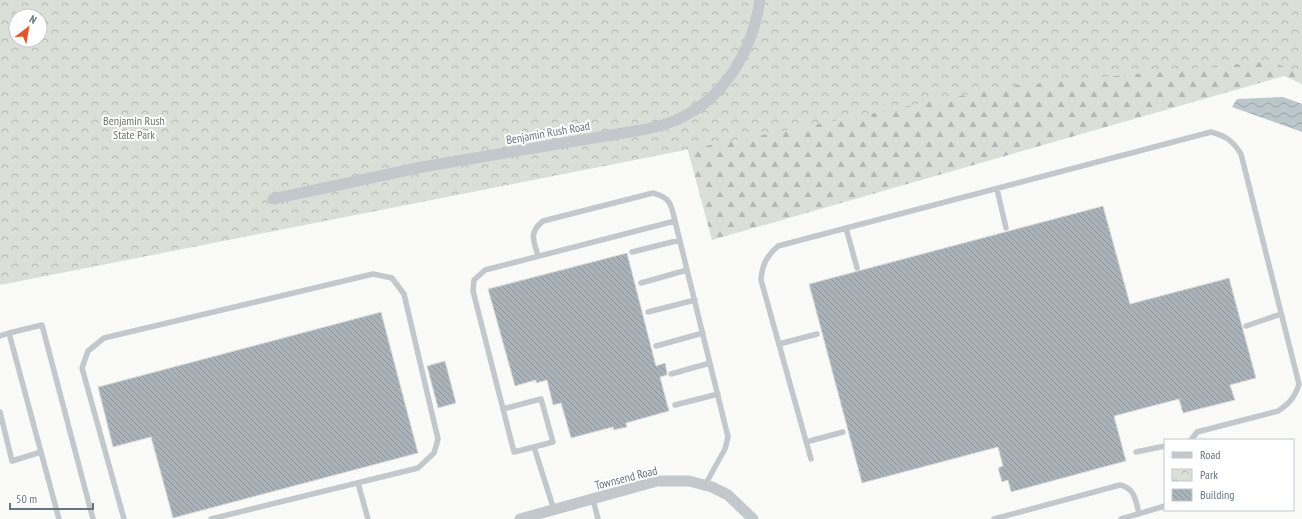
<svg xmlns="http://www.w3.org/2000/svg" width="1302" height="519" viewBox="0 0 1302 519" font-family="'PT Sans Narrow',sans-serif">
<style>
.forest{fill:url(#forest-firs)}
.park{fill:url(#park-crowns);fill-rule:evenodd}
.water{fill:url(#water-waves)}
.building{fill:url(#building-back-hatch);stroke:#dcdcda}
.lines{fill:none;stroke-linecap:round;stroke-linejoin:round}
.lane{stroke:#c3c8cc;stroke-width:5.5}
.street{stroke:#c3c8cc;stroke-width:11}
.labels{text-anchor:middle;stroke-width:4;stroke-linejoin:round;paint-order:stroke}
.park-label{font-size:12px;fill:#687a64;stroke:#fff}
.street-label{font-size:12px;fill:#657683;stroke:#fff}
</style>
<defs>
<pattern id="forest-firs" width="22" height="20" patternUnits="userSpaceOnUse"><rect width="22" height="20" fill="#dadfd7"/><path d="M5 1l3.5 6h-7zM16 11l3.5 6h-7z" fill="#b4b9b4"/></pattern>
<pattern id="park-crowns" width="20" height="18" patternUnits="userSpaceOnUse"><rect width="20" height="18" fill="#dadfd7"/><path d="M2 6a3 3 0 1 1 6 0M12 15a3 3 0 1 1 6 0" fill="none" stroke="#b4b9b4"/></pattern>
<pattern id="water-waves" width="16" height="10" patternUnits="userSpaceOnUse"><rect width="16" height="10" fill="#bbc7cb"/><path d="M0 5q4-4 8 0t8 0" fill="none" stroke="#9ca6aa"/></pattern>
<pattern id="building-back-hatch" width="6" height="6" patternUnits="userSpaceOnUse"><rect width="6" height="6" fill="#aab3b9"/><path d="M-1 5l2 2M0 0l6 6M5-1l2 2" fill="none" stroke="#8e969c"/></pattern>
</defs>
<rect width="100%" height="100%" fill="#fafaf8"/>
<path class="forest" d="M 1302,0 L 1302,84 L 1284,76 L 712,240 L 683,132 Z"/>
<path class="park" d="M 0,0 L 1302,0 L 1302,75 L 1271,61 L 1011,86 L 0,285 ZM 16,16 L 40,16 L 40,40 L 16,40 Z"/>
<path class="water" d="M 1283,97 L 1302,104 L 1302,132 L 1232,107 L 1237,99 Z"/>
<path class="building" d="M 1103,206 L 1130,304 L 1229,278 L 1256,378 L 1230,385 L 1235,400 L 1183,413 L 1179,399 L 1114,416 L 1126,461 L 1011,492 L 1008,480 L 1002,482 L 998,468 L 1003,466 L 998,447 L 862,483 L 809,284 Z
M 627,253 L 656,366 L 665,363 L 667,372 L 667,375 L 660,377 L 669,411 L 626,423 L 627,427 L 614,430 L 613,427 L 571,438 L 561,403 L 553,405 L 547,380 L 536,383 L 536,380 L 515,386 L 488,289 Z
M 381,312 L 418,453 L 173,518 L 151,437 L 113,447 L 98,387 Z
M 445,361 L 456,403 L 438,408 L 427,366 Z"/>
<g class="lines">
<path class="lane" d="M 997,189 L 1006,228
M 846,228 L 857,268
M 632,252 L 680,240
M 538,256 C 534,241 528,233 543,221 L 653,193 C 671,198 671,204 675,221
M 641,283 L 687,270
M 648,312 L 695,300
M 1246,326 L 1281,314
M 0,336 L 9,333
M 779,344 L 817,334
M 656,346 L 703,333
M 671,374 L 710,363
M 675,405 L 718,394
M 503,409 L 541,399 L 553,442 L 534,447
M 0,412 L 12,461 L 41,452
M 806,442 L 843,432
M 1136,452 L 1165,446
M 811,459 L 761,280 C 762,265 766,257 778,246 L 1211,132 C 1226,136 1233,141 1241,154 L 1299,384 C 1295,397 1289,404 1278,411 L 1197,432 L 1191,440
M 358,483 L 368,519
M 593,499 L 598,519
M 554,510 L 534,447 L 514,452 L 473,291 L 474,280 L 485,270 L 675,221 L 728,437 L 725,449 L 705,485
M 59,519 L 9,333 L 42,325 L 93,519
M 124,519 L 82,368 L 88,351 L 104,338 L 373,274 L 392,278 L 404,294 L 438,439 L 434,453 L 418,468 L 211,519
M 994,519 L 1120,485 C 1135,488 1136,501 1139,514
M 1121,519 L 1165,506"/>
<path class="street" d="M 273,199 L 422,167 L 647,129 C 656,126 665,125 674,121 C 724,100 752,52 760,0
M 520,519 L 657,481 L 689,481 L 712,487 L 728,495 L 753,519"/>
</g>
<g class="labels">
<g class="park-label">
<text x="134" y="125">Benjamin Rush<tspan x="134" dy="14">State Park</tspan></text>
</g>
<g class="street-label">
<text transform="translate(548 133) rotate(-10)" y="4">Benjamin Rush Road</text>
<text transform="translate(626 478) rotate(-14)" y="4">Townsend Road</text>
</g>
</g>
<rect x="1164" y="439" width="130" height="72" fill="#ffffff" stroke="#c1c8cd"/>
<rect x="1172" y="452" width="20" height="6" fill="#c3c8cc" stroke="#c1c8cd"/>
<text x="1200" y="459" font-size="12" fill="#657683">Road</text>
<rect x="1172" y="469" width="20" height="12" fill="url(#park-crowns)" stroke="#c1c8cd"/>
<text x="1200" y="479" font-size="12" fill="#657683">Park</text>
<rect x="1172" y="489" width="20" height="12" fill="url(#building-back-hatch)" stroke="#c1c8cd"/>
<text x="1200" y="499" font-size="12" fill="#657683">Building</text>
<g transform="translate(28 28) rotate(31)"><circle r="19" fill="#ffffff" stroke="#c1c8cd"/>
<path d="M0-3L7 15L0 10L-7 15Z" fill="#e4572e"/>
<text y="-6" font-size="11" font-weight="bold" text-anchor="middle" fill="#657683">N</text>
</g>
<path d="M10 503v6h83v-6" fill="none" stroke="#657683" stroke-width="2"/>
<text x="16" y="503" font-size="12" fill="#657683" stroke="#ffffff" stroke-width="3" paint-order="stroke">50 m</text>
</svg>
